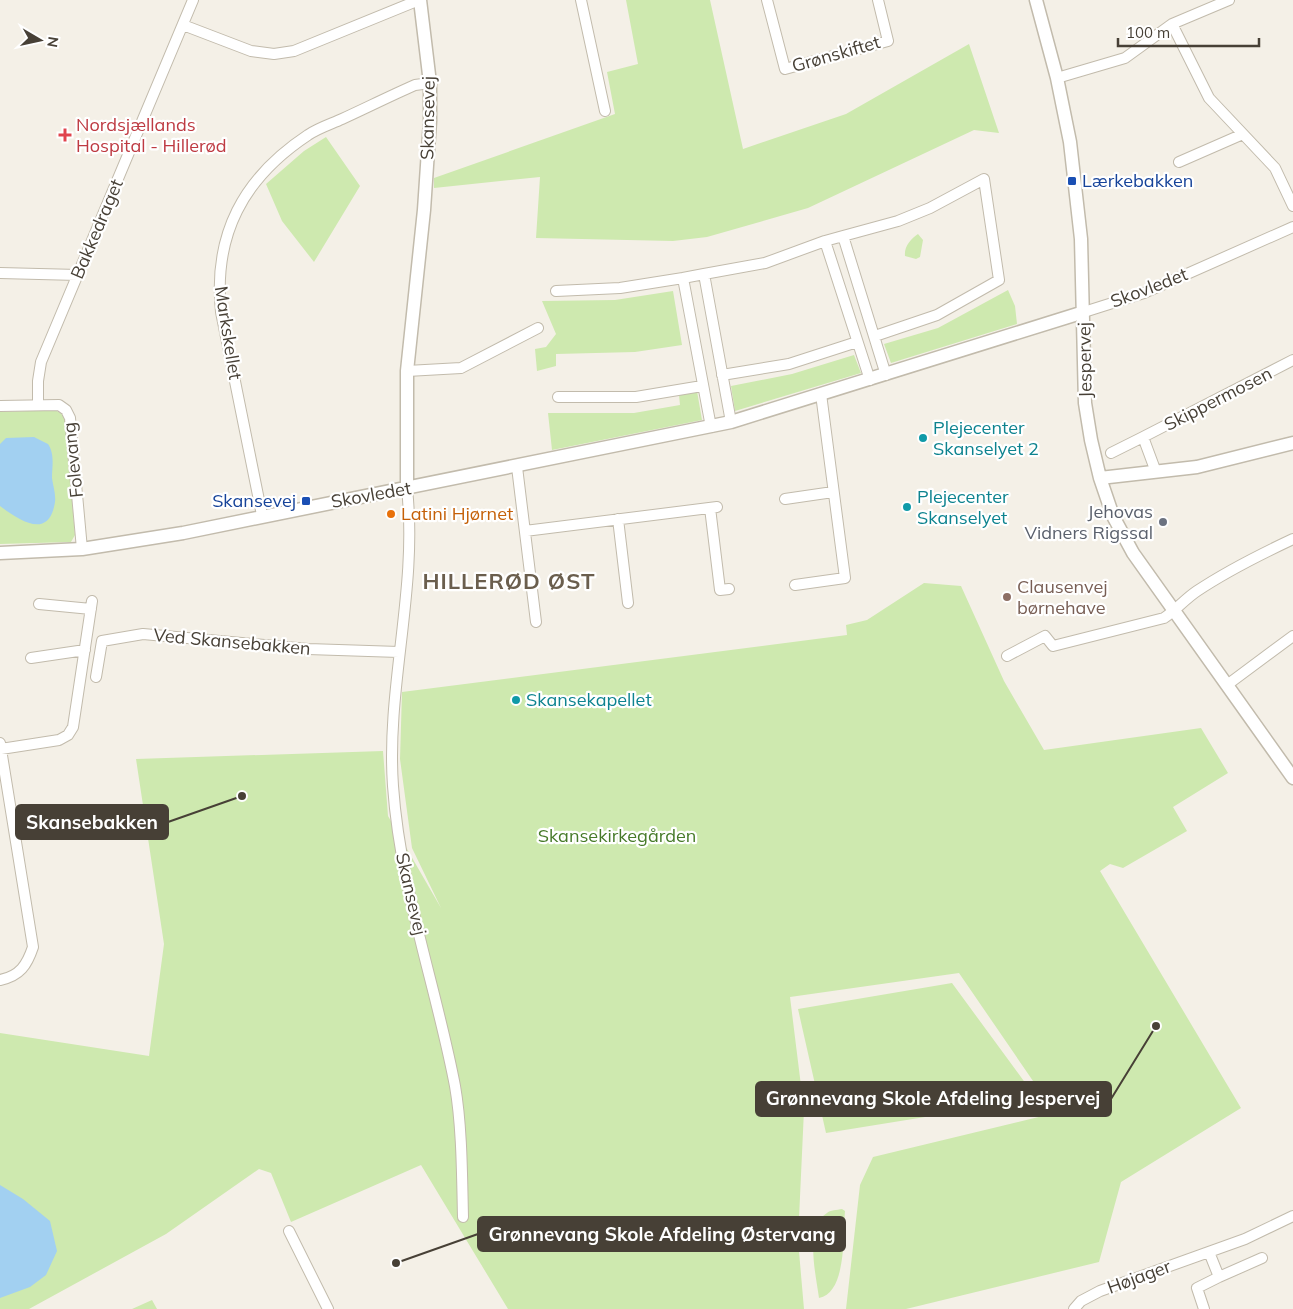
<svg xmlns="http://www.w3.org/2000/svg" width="1293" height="1309" viewBox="0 0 1293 1309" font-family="Mulish,sans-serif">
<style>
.green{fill:#cee9af}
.water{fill:#a2d0f1}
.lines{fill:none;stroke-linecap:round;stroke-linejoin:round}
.minor-casing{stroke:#c2bbac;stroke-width:12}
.tertiary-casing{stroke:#c2bbac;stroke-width:15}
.minor{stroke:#fff;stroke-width:10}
.tertiary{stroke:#fff;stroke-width:12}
.health-dot{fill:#e0444e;stroke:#fff;stroke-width:2}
.transit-dot{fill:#1a4fb4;stroke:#fff;stroke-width:2}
.culture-dot{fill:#0f9aa8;stroke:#fff;stroke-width:2}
.food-dot{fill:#e8710a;stroke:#fff;stroke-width:2}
.worship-dot{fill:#6b7280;stroke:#fff;stroke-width:2}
.education-dot{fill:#8d6e63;stroke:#fff;stroke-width:2}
.labels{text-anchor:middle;stroke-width:4.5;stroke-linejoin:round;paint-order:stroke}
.street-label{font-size:18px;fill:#474036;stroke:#fff}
.health-label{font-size:18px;fill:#be3a42;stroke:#fff;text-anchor:start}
.transit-label{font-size:18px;fill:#164399;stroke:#fff;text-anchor:start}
.culture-label{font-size:18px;fill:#0d838f;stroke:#fff;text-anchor:start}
.worship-label{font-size:18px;fill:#5b616d;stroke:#fff;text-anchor:end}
.food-label{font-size:18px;fill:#c56008;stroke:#fff;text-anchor:start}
.education-label{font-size:18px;fill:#785e54;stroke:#fff;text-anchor:start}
.park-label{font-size:18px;fill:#467a28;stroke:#fff}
.district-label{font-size:22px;font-weight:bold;letter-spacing:1px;fill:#6a5e4d;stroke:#fff}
.leader{fill:none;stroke:#474036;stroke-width:2}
.callout-dot{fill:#474036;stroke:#fff;stroke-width:2}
.callout{fill:#474036;stroke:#474036;stroke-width:2}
.callout-label{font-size:19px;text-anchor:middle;font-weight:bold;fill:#fff}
</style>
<rect width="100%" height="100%" fill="#f4f0e7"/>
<path class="green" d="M 626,0 L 710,0 L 743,149 L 846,114 L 969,44 L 999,133 L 974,130 L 808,208 L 707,237 L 673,241 L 536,238 L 540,177 L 434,188 L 434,178 L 615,114 L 607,72 L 638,64 Z
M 326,137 L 360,186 L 314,262 L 282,221 L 266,184 L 304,151 Z
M 918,234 L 923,240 L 920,257 L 916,259 L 905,256 C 904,246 911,239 918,234 Z
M 1008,290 L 1015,306 L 1017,324 L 891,363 L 884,344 L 938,328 Z
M 673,291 L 682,345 L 635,352 L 556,354 L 556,366 L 537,371 L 535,349 L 546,347 L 556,334 L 542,301 L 615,300 Z
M 854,355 L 861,373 L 735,411 L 731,386 L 792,374 Z
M 697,391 L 702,420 L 552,450 L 548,413 L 634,413 L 680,405 L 679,395 Z
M 55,410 L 62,414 L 65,421 L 75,535 L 71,542 L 0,544 L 0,412 Z
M 924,583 L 961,586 L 1004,681 L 1044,750 L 1201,728 L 1228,773 L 1173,807 L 1187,831 L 1123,868 L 1110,864 L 1100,871 L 1241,1108 L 1121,1182 L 1099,1262 L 906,1309 L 846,1309 L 860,1185 L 873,1157 L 1055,1113 L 959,973 L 790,997 L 804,1110 L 798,1240 L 804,1309 L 508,1309 L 421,1165 L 291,1222 L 271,1173 L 259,1169 L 166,1234 L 29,1309 L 0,1309 L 0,1033 L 149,1056 L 164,944 L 136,759 L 383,751 L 388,816 L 441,908 L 412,848 L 400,759 L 402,692 L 847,635 L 846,625 L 867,620 Z
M 952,983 L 1037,1099 L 826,1133 L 798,1009 Z
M 842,1209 L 845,1211 C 843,1233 847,1293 819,1298 C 816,1275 804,1227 827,1213 C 830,1210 837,1210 842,1209 Z
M 152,1300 L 157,1309 L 132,1309 Z"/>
<path class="water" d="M 34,437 L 48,444 C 55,454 52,467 52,478 C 53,486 56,494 55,502 C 49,541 19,520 0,506 L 0,444 L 6,438 Z
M 0,1185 L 23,1199 L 50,1221 L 57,1251 L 46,1275 L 30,1287 L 0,1298 Z"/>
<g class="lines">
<g class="minor-casing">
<path id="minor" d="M 581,0 L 605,111
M 767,0 L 785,69 L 888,41 L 878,0
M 1172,24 L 1209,98 L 1275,168 L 1293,206
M 183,25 L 251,51 L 274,54 L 294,51 L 419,0
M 1057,78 L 1125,58 L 1172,24 L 1229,0
M 1179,162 L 1243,134
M 843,236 L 898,221 L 930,208 L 984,179 L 999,280 L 937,315 L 875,336
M 0,273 L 78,275
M 704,274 L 765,263 L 825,241
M 556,291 L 620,288 L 683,278
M 1084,312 L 1144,293 L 1293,227
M 407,371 L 461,368 L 538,328
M 722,375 L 789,364 L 857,342
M 870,380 L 825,241 L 843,236 L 886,375
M 558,397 L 636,397 L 702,386
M 38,405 L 38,381 L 41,362 L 193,0
M 0,406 L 59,405 L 66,410 L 70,418 L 82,549
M 711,427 L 683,278 L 704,274 L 731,422
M 1111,453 L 1143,437
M 517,467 L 536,622
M 1156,472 L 1143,437 L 1293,360
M 407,489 C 418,589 386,687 393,786 C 400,888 436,986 455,1086 C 462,1126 462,1176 463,1217
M 785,499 L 833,492
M 710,508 L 720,590 L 729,589
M 262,515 L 221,312 C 213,235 243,178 308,135 C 318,128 331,124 342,119 C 366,108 390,96 415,85 L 430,83
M 618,519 L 628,603
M 525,531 L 717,507
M 795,585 L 845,578 L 821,394
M 39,604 L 91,609
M 1007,656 L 1045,636 L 1053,646 L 1164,618 C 1176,610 1185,599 1197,591 C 1227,571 1261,554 1293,539
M 31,658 L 85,650
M 96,677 L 102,641 L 143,634 L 308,649 L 399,652
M 1227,685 L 1293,636
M 0,743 L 33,947 C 27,965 20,976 0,980
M 1,749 L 59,740 L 68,735 L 73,727 L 92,601
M 289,1231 L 328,1309
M 1209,1252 L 1219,1277 L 1262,1258
M 1074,1309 L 1081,1301 L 1100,1291 L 1245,1239 L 1293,1216
M 1204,1309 L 1197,1288 L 1219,1277"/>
</g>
<g class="tertiary-casing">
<path id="tertiary" d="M 1036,0 L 1057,78 L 1070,142 L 1081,239 L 1085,403 L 1091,440 L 1100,478 L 1113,516 L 1133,553 L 1293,778
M 1100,478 L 1197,467 L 1293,443
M 407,489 L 407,371 L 424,210 L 430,121 L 430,83 L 420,0
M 0,553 L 82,549 L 183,533 L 731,422 L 1084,312"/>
</g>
<use href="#minor" class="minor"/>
<use href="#tertiary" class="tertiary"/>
</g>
<path class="health-dot" d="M62.5 127.5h5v5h5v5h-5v5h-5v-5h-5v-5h5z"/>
<g class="transit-dot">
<rect x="1067" y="176" width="10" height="10" rx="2.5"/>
<rect x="301" y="496" width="10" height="10" rx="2.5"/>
</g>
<g class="culture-dot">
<circle cx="923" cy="438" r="5"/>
<circle cx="907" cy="507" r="5"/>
<circle cx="516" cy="700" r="5"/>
</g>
<circle class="food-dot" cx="391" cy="514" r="5"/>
<circle class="worship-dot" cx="1163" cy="522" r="5"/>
<circle class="education-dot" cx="1007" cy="597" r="5"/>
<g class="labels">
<g class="street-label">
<text transform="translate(836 54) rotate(-16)" y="6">Grønskiftet</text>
<text transform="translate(428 118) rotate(-89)" y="6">Skansevej</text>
<text transform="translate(97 229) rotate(-67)" y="6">Bakkedraget</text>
<text transform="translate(1149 288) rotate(-21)" y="6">Skovledet</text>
<text transform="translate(228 333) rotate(81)" y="6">Markskellet</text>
<text transform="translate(1085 360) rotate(-91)" y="6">Jespervej</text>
<text transform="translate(1218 399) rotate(-27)" y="6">Skippermosen</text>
<text transform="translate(73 460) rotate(-96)" y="6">Folevang</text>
<text transform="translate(371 495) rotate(-10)" y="6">Skovledet</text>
<text transform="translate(232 642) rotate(5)" y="6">Ved Skansebakken</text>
<text transform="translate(411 894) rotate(77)" y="6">Skansevej</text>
<text transform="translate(1139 1277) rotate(-20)" y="6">Højager</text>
</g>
<g class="health-label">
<text x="76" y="131">Nordsjællands<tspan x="76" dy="21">Hospital - Hillerød</tspan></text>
</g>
<g class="transit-label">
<text x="1082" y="187">Lærkebakken</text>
<text x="296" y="507" text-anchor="end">Skansevej</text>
</g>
<g class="culture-label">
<text x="933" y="434">Plejecenter<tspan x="933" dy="21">Skanselyet 2</tspan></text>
<text x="917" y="503">Plejecenter<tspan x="917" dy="21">Skanselyet</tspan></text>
<text x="526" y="706">Skansekapellet</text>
</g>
<g class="worship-label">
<text x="1153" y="518">Jehovas<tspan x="1153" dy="21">Vidners Rigssal</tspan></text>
</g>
<g class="food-label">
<text x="401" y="520">Latini Hjørnet</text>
</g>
<g class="education-label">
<text x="1017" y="593">Clausenvej<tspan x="1017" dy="21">børnehave</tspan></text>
</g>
<g class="park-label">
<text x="617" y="842">Skansekirkegården</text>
</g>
<g class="district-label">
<text x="509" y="589">HILLERØD ØST</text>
</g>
</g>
<path class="leader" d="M242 796L168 822M1156 1026L1111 1099M396 1263L478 1234"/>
<g class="callout-dot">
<circle cx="242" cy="796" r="5"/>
<circle cx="1156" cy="1026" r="5"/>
<circle cx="396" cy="1263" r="5"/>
</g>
<g class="callout">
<rect x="16" y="805" width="152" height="34" rx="5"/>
<rect x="756" y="1082" width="355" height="34" rx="5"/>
<rect x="478" y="1217" width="367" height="34" rx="5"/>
</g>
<g class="callout-label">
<text x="92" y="829">Skansebakken</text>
<text x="933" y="1105">Grønnevang Skole Afdeling Jespervej</text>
<text x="662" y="1241">Grønnevang Skole Afdeling Østervang</text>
</g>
<g transform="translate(40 40) rotate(99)" stroke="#ffffff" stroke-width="4" paint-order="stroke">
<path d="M0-4L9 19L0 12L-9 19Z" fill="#474036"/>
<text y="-8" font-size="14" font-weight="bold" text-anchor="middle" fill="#474036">N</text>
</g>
<path d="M1118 38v8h141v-8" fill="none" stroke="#474036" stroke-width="2.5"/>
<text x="1126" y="38" font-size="15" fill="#474036" stroke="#ffffff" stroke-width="4" paint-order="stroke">100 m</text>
</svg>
